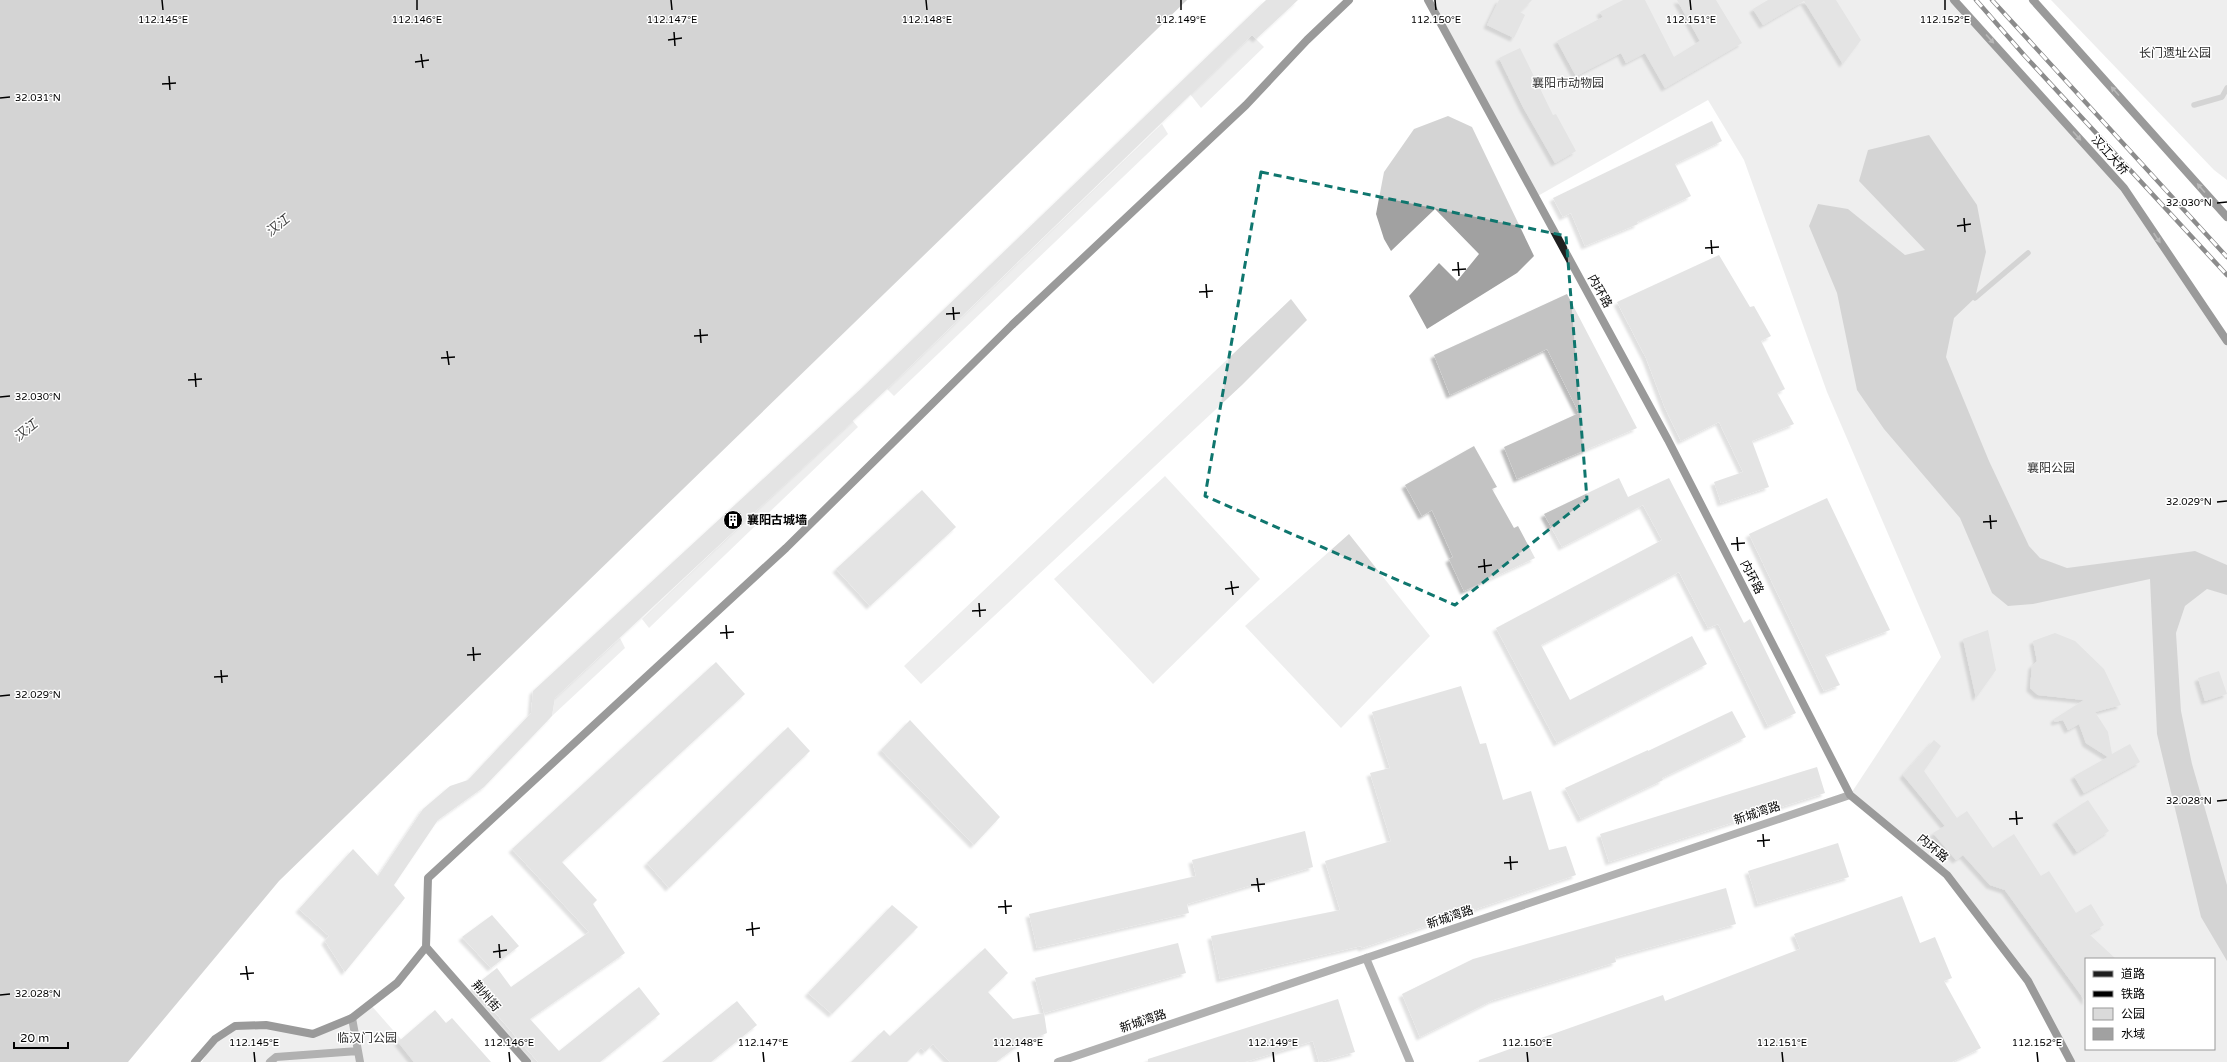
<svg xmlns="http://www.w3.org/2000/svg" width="2227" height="1062" viewBox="0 0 2227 1062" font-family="'Varela Round','Noto Sans SC',sans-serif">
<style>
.green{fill:#dadada;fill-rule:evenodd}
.water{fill:#a1a1a1}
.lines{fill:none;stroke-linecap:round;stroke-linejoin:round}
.stream{stroke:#a1a1a1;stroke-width:5.5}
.building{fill:#c3c3c3;filter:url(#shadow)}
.street{stroke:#535353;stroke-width:8}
.secondary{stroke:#202020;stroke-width:8}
.rail-casing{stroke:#000;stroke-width:4.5}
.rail{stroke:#fff;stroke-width:3;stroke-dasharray:9;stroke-linecap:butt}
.oneway{fill:#636363}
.marked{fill:none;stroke:#0f766e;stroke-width:3;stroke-dasharray:8 5;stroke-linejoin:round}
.ticks{fill:none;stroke:#000;stroke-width:1.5}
.labels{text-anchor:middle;stroke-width:3;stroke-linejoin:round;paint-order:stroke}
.park-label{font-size:12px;fill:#313131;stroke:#fff}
.street-label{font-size:12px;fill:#000;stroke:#fff}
.poi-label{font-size:12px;font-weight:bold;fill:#000;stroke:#fff;text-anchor:start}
.water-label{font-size:13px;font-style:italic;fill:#424242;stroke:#fff}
.ticks-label{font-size:10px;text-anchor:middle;fill:#000;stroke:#fff;stroke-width:3;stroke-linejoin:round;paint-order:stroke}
</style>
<defs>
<filter id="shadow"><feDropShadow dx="-3.5" dy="3.5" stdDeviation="1" flood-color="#0004"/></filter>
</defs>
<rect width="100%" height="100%" fill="#fff"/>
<path class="green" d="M 1428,0 L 1954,0 L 2124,188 L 2227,341 L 2227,1062 L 2071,1062 L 2028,981 L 1947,875 L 1850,795 L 1941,657 L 1827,392 L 1744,160 L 1708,100 L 1536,197 ZM 2086,959 L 2214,959 L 2214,1049 L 2086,1049 Z
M 2051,0 L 2227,0 L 2227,180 L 2214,170 Z
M 1252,35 L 1264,47 L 1201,108 L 1190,94 Z
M 1162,124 L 1168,134 L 894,396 L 887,389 Z
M 1291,299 L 1307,320 L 1242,385 L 921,684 L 904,666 Z
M 852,420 L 858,427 L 649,628 L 642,619 Z
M 1165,476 L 1260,579 L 1153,684 L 1054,579 Z
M 1349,534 L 1430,636 L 1341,728 L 1245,626 Z
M 620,638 L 625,648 L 552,716 L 555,698 Z
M 370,1004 L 421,1062 L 202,1062 L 215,1039 L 235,1026 L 266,1025 L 313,1034 Z"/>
<path class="water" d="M 0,0 L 1187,0 L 279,881 L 128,1062 L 0,1062 Z
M 1448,116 L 1472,127 L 1534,256 L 1517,273 L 1427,329 L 1409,296 L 1439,263 L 1457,281 L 1479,254 L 1435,209 L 1391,251 L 1384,239 L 1376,214 L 1384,172 L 1414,129 Z
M 1929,135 L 1977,205 L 1986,252 L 1975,298 L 1954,318 L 1946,357 L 1989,461 L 2029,546 L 2040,558 L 2067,568 L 2195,551 L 2227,565 L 2227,595 L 2207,589 L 2185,606 L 2176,633 L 2181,711 L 2192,764 L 2227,885 L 2227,961 L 2201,917 L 2157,734 L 2150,579 L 2033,604 L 2008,606 L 1992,593 L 1960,518 L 1884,429 L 1857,390 L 1837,293 L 1809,226 L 1818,204 L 1848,209 L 1905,255 L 1925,250 L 1859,181 L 1868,150 Z"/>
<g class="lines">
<path class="stream" d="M 2194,105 L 2222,97 L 2227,88
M 1975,298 L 2028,253"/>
</g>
<path class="building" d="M 1266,0 L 1298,0 L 1256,39 L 1252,35 L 887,389 L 555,698 L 552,716 L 484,787 L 438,820 L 394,885 L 405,898 L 345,972 L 325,941 L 329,936 L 299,909 L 353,849 L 378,876 L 423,809 L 450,786 L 468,780 L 531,713 L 533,691 L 864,386 Z
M 1499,0 L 1532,0 L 1520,12 L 1525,15 L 1514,38 L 1487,25 Z
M 1623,0 L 1645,0 L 1674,57 L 1700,41 L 1677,0 L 1716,0 L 1742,43 L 1665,88 L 1645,53 L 1626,63 L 1621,53 L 1576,76 L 1557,41 L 1603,17 L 1600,12 Z
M 1768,0 L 1836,0 L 1861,40 L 1843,64 L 1804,1 L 1763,25 L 1753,9 Z
M 1520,48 L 1553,115 L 1556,114 L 1576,151 L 1555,163 L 1523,107 L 1499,58 Z
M 1712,121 L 1722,141 L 1675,164 L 1691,196 L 1637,222 L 1638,224 L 1585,246 L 1571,213 L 1563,217 L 1553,198 Z
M 1719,255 L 1750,307 L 1754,306 L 1771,336 L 1761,341 L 1785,389 L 1777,393 L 1794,424 L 1752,441 L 1769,487 L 1721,503 L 1714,482 L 1743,472 L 1719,422 L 1681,441 L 1665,408 L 1646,358 L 1617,302 Z
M 1567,294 L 1637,428 L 1517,479 L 1504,447 L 1579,413 L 1547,349 L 1450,395 L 1434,355 Z
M 1474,446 L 1497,487 L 1492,489 L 1514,528 L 1518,526 L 1535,558 L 1464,591 L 1449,559 L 1453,557 L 1432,510 L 1422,516 L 1405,485 Z
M 1619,478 L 1628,497 L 1669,478 L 1744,623 L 1750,619 L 1796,713 L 1768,726 L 1718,624 L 1708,628 L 1679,572 L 1541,645 L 1570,700 L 1692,636 L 1707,664 L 1557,743 L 1496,628 L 1662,540 L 1643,505 L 1562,547 L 1544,514 Z
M 922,490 L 956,527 L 870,606 L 836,569 Z
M 1827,498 L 1890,630 L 1825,655 L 1840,685 L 1824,691 L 1749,534 Z
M 1988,630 L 1996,670 L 1976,698 L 1963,639 Z
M 2055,633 L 2075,641 L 2104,669 L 2121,705 L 2095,712 L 2108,732 L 2112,754 L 2130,744 L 2140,762 L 2084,793 L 2074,776 L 2108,757 L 2086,743 L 2079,724 L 2068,730 L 2063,720 L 2055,722 L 2054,719 L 2084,700 L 2038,695 L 2030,688 L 2032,666 L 2037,661 L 2033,641 Z
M 716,662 L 745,694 L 562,862 L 597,900 L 593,904 L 625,953 L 530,1019 L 559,1051 L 639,987 L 660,1014 L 600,1062 L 538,1062 L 473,987 L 497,968 L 511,987 L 589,932 L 512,849 Z
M 2219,671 L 2227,694 L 2205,701 L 2198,678 Z
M 1461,686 L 1480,744 L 1486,743 L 1503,800 L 1531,791 L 1549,850 L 1566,846 L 1576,875 L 1362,948 L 1361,946 L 1220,979 L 1211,936 L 1340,910 L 1325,861 L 1391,841 L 1370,773 L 1390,768 L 1372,712 Z
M 1732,711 L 1746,737 L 1662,778 L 1663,780 L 1581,819 L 1565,788 L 1648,750 L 1648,751 Z
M 910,720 L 1000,817 L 974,845 L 881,750 Z
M 788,727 L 810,751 L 669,888 L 647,863 Z
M 1934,740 L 1941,746 L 1924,771 L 1957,818 L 1967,811 L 1993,848 L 2014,834 L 2041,876 L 2049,871 L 2076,913 L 2091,904 L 2104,925 L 2089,934 L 2116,959 L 2086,959 L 2086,1002 L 2005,890 L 1990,885 L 1963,855 L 1956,860 L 1933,833 L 1945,826 L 1903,775 Z
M 1817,767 L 1825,793 L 1609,862 L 1600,834 Z
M 2088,800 L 2109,831 L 2077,852 L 2056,821 Z
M 1305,831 L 1313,867 L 1187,904 L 1189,913 L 1037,948 L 1029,914 L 1196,876 L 1192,860 Z
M 1838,843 L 1849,877 L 1758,904 L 1748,871 Z
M 1726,888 L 1736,924 L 1615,957 L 1616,962 L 1493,1000 L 1420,1037 L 1402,994 L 1473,959 Z
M 1902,896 L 1920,943 L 1935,937 L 1952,978 L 1944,981 L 1981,1048 L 1952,1062 L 1479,1062 L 1479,1060 L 1663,995 L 1665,1001 L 1800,949 L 1794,934 Z
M 892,905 L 918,927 L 832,1014 L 808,993 Z
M 492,915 L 519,946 L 491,968 L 462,937 Z
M 1178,943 L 1186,973 L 1044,1013 L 1035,978 Z
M 985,948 L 1008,973 L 988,992 L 1013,1019 L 1044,1013 L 1047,1033 L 1019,1045 L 996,1062 L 950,1062 L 933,1044 L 925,1052 L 921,1048 L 907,1062 L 851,1062 L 884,1030 L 890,1036 Z
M 1338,999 L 1355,1052 L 1319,1062 L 1313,1041 L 1245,1062 L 1148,1062 L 1148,1059 Z
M 737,1001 L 757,1025 L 711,1062 L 662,1062 Z
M 435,1010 L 446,1023 L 452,1018 L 491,1062 L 414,1062 L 398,1042 Z"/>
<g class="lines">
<path class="street" d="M 1366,958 L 1410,1062
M 352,1018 L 360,1062
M 270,1062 L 276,1057 L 358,1051
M 1058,1062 L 1850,795"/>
<path class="secondary" d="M 1428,0 L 1668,440 L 1850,795 L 1947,875 L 2028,981 L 2071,1062
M 1954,0 L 2124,188 L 2227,341
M 2033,0 L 2227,217
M 426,947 L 527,1062
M 195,1062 L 215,1039 L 235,1026 L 266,1025 L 313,1034 L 352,1018 L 397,983 L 426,947 L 428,878 L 786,548 L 1012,325 L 1246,105 L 1307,40 L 1349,0"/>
<g class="rail-casing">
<path id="rail" d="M 1976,0 L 2024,55 L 2227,275
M 1992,0 L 2227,257"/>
</g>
<use href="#rail" class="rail"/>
</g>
<defs><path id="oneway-solid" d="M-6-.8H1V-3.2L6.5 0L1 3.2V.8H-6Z"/></defs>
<g class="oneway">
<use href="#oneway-solid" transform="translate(1990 39) rotate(48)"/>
<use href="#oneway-solid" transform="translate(2115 91) rotate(-132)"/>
<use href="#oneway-solid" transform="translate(2077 136) rotate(48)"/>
<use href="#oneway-solid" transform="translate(2201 188) rotate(-131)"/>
<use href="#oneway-solid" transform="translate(2157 238) rotate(56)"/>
</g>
<path d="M0 0H2227V1062H0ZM 1261,172 L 1566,236 L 1587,499 L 1455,605 L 1205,496 Z" fill="#fff" fill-opacity=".55" fill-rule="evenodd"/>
<path class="marked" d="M 1261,172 L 1566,236 L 1587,499 L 1455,605 L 1205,496 Z"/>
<path class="ticks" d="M 162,0 L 163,10M 417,0 L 417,10M 671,0 L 672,10M 926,0 L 927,10M 1181,0 L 1181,10M 1435,0 L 1436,10M 1690,0 L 1691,10M 1945,0 L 1945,10M 674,32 L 675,46M 668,40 L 682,38M 421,54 L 423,68M 415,62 L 429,60M 169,76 L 170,90M 162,84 L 176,83M 0,98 L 10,97M 2217,203 L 2227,202M 1964,218 L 1965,232M 1957,226 L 1971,224M 1711,240 L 1712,254M 1705,248 L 1719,247M 1458,262 L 1459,276M 1452,270 L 1466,269M 1206,284 L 1207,298M 1199,292 L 1213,291M 953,307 L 954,320M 946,314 L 960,313M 700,329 L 701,343M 694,336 L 708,335M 447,351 L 449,365M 441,358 L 455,357M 195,373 L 196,387M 188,380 L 202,379M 0,397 L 10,396M 2217,502 L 2227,501M 1990,515 L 1991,529M 1983,522 L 1997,521M 1737,537 L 1738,551M 1731,544 L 1745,543M 1484,559 L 1485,573M 1478,567 L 1492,565M 1231,581 L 1233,595M 1225,589 L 1239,587M 979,603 L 980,617M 972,611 L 986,610M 726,625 L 727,639M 720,633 L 734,632M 473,647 L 474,661M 467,655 L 481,654M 221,670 L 222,683M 214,677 L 228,676M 0,696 L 10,695M 2217,801 L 2227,800M 2016,811 L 2017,825M 2009,819 L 2023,818M 1763,834 L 1764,847M 1757,841 L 1770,840M 1510,856 L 1511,870M 1504,863 L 1518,862M 1257,878 L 1259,892M 1251,885 L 1265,884M 1005,900 L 1006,914M 998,907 L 1012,906M 752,922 L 753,936M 746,930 L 760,928M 499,944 L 500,958M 493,952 L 507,950M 246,966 L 248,980M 240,974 L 254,973M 0,995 L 10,994M 254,1052 L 255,1062M 509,1052 L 510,1062M 763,1052 L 764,1062M 1018,1052 L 1019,1062M 1273,1052 L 1274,1062M 1527,1052 L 1528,1062M 1782,1052 L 1783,1062M 2037,1052 L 2038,1062"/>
<defs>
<g id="building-disc" transform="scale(1)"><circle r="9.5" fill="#000" stroke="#fff"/><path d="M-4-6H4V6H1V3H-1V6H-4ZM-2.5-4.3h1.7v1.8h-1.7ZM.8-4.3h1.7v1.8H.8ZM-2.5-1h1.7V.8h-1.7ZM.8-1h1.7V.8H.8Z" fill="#fff"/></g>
</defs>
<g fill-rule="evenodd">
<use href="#building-disc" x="733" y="520"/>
</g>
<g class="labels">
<g class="park-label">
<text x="2175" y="57">长门遗址公园</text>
<text x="1568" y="87">襄阳市动物园</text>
<text x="2051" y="472">襄阳公园</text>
<text x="367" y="1042">临汉门公园</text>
</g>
<g class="street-label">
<text transform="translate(2110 155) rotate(48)" y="4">汉江大桥</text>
<text transform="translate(1600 291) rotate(61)" y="4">内环路</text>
<text transform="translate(1752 577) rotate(63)" y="4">内环路</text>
<text transform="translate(1757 813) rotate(-19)" y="4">新城湾路</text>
<text transform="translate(1933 848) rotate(40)" y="4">内环路</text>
<text transform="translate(1450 917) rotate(-19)" y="4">新城湾路</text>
<text transform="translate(486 996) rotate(49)" y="4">荆州街</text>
<text transform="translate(1143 1021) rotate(-19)" y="4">新城湾路</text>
</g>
<g class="poi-label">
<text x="747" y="524">襄阳古城墙</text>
</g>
<g class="water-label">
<text transform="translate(277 225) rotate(-39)" y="5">汉江</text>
<text transform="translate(25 430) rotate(-39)" y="5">汉江</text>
</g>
</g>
<g class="ticks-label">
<text x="163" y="23">112.145°E</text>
<text x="417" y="23">112.146°E</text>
<text x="672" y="23">112.147°E</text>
<text x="927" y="23">112.148°E</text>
<text x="1181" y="23">112.149°E</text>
<text x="1436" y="23">112.150°E</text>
<text x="1691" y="23">112.151°E</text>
<text x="1945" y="23">112.152°E</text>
<text x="38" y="101">32.031°N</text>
<text x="2189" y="206">32.030°N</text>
<text x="38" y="400">32.030°N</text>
<text x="2189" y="505">32.029°N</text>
<text x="38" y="698">32.029°N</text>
<text x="2189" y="804">32.028°N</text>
<text x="38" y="997">32.028°N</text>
<text x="254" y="1046">112.145°E</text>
<text x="509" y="1046">112.146°E</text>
<text x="763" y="1046">112.147°E</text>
<text x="1018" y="1046">112.148°E</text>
<text x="1273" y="1046">112.149°E</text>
<text x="1527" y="1046">112.150°E</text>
<text x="1782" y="1046">112.151°E</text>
<text x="2037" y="1046">112.152°E</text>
</g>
<rect x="2085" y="958" width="130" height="92" fill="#ffffff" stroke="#999999"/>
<rect x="2093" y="971" width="20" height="6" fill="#202020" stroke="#999999"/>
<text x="2121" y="978" font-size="12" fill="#000000">道路</text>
<rect x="2093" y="991" width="20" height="6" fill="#000000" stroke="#999999"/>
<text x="2121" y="998" font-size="12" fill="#000000">铁路</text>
<rect x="2093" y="1008" width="20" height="12" fill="#dadada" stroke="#999999"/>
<text x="2121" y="1018" font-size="12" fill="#000000">公园</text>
<rect x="2093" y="1028" width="20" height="12" fill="#a1a1a1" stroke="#999999"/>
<text x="2121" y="1038" font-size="12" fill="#000000">水域</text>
<path d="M14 1042v6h54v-6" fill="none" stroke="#000000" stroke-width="2"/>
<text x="20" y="1042" font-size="12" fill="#000000" stroke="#ffffff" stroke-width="3" paint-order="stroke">20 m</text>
</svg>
